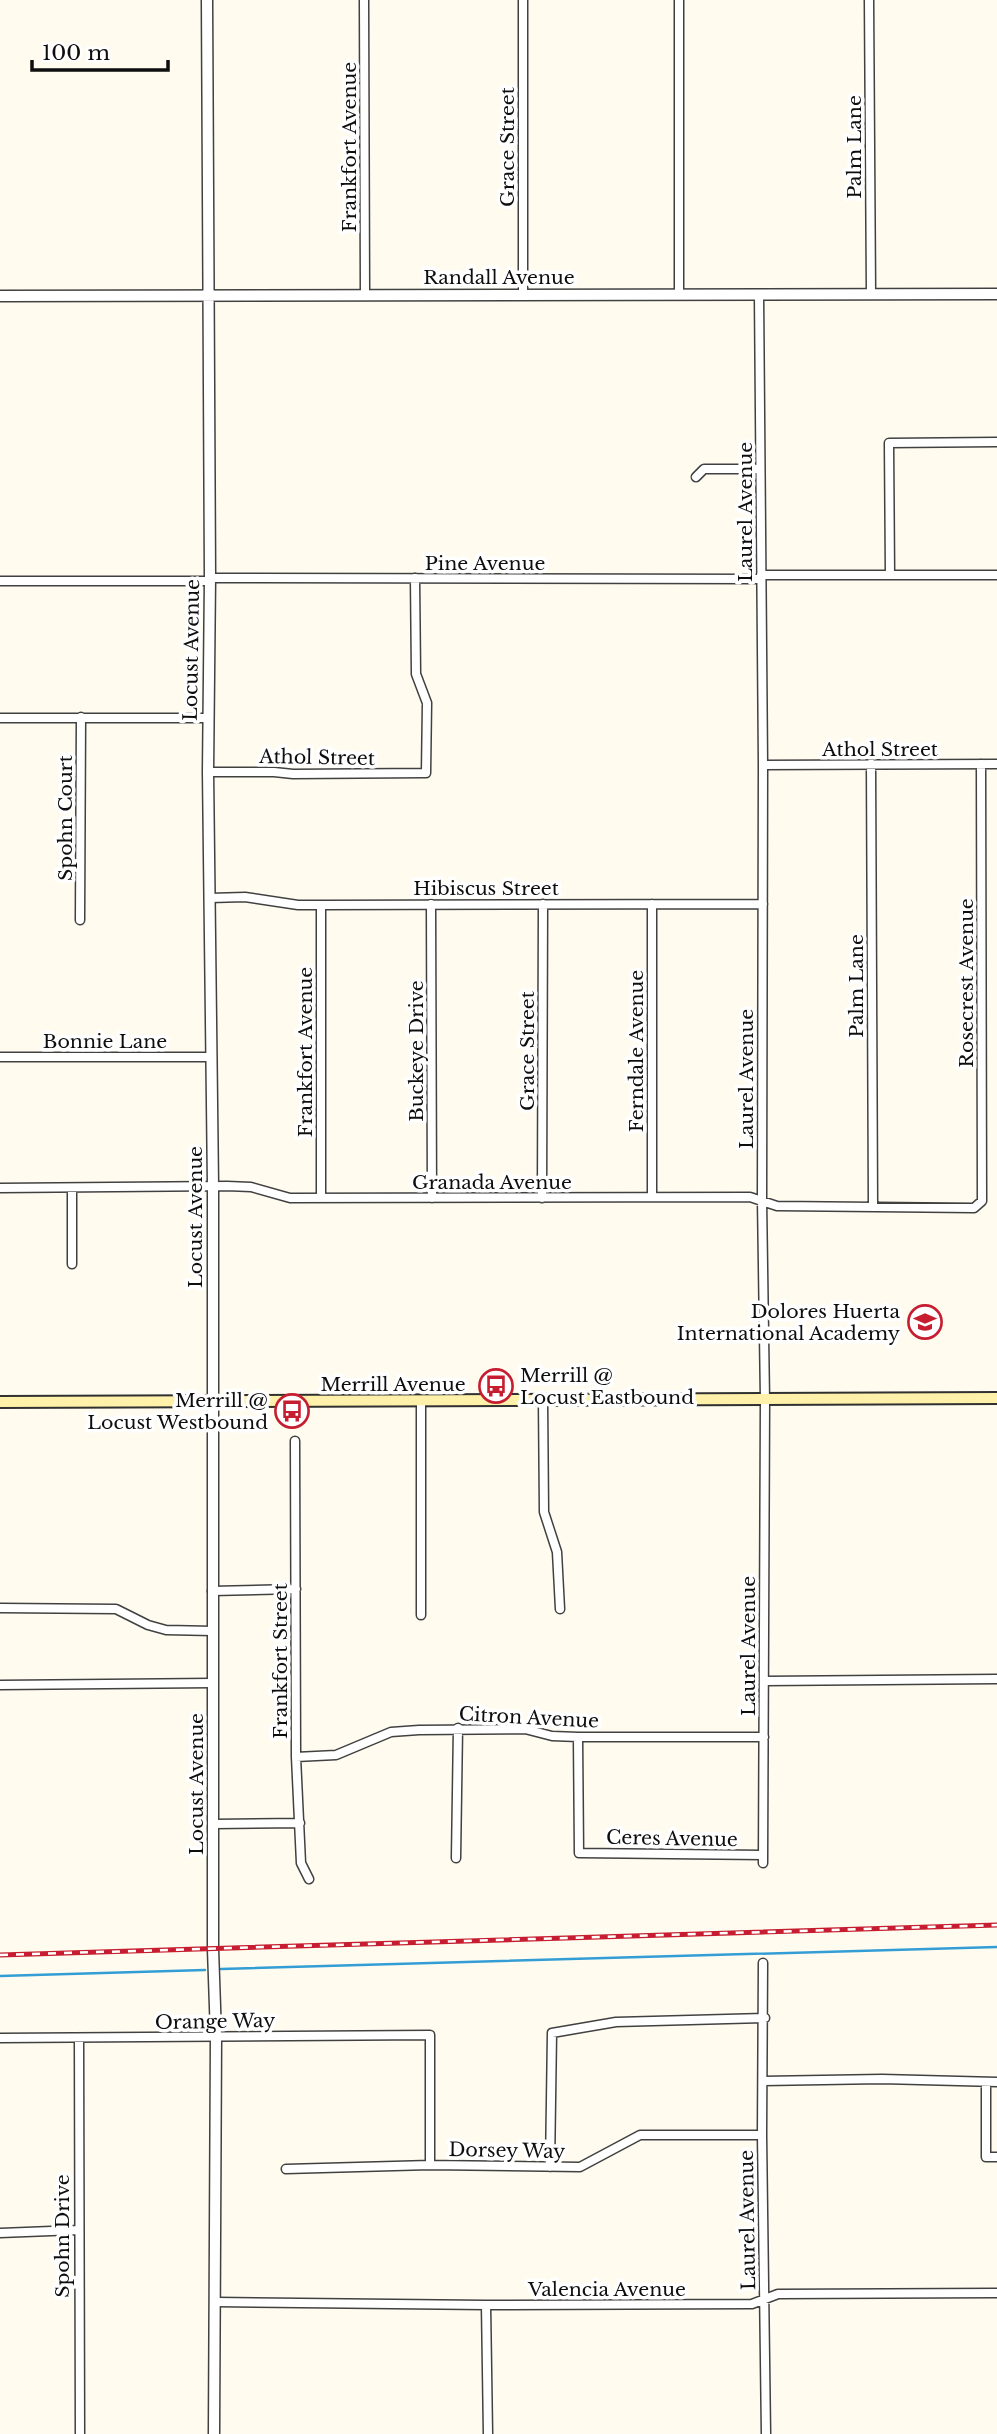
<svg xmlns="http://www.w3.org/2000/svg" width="997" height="2434" viewBox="0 0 997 2434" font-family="'Libre Baskerville',serif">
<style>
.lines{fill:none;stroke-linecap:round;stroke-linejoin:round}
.stream{stroke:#339ed5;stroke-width:2.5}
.minor-casing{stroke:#414141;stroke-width:11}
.tertiary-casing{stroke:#414141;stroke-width:13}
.secondary-casing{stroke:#303030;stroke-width:14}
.minor{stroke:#fff;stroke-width:8}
.tertiary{stroke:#fff;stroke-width:10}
.secondary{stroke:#fff0aa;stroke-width:10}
.rail-casing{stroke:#c61e30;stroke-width:5}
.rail{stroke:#fff;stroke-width:2.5;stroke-dasharray:8;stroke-linecap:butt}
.labels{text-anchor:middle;stroke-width:7;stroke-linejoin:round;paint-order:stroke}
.street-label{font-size:19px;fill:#0e0e0e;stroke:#fff}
.poi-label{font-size:19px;fill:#0e0e0e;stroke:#fff;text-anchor:end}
</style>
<rect width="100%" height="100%" fill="#fffbef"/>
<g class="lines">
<path class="stream" d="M 221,1969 L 997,1947
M 0,1976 L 205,1970"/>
<g class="minor-casing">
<path id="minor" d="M 364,0 L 365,294
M 523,0 L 523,294
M 869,0 L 871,294
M 679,295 L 679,0
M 759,295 L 763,765 L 762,1200 L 765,1400 L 763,1863
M 696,477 L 704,469 L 760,469
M 761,575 L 997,575
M 890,575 L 889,443 L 997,442
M 210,578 L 761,579
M 0,581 L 210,581
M 0,718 L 208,718
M 871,764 L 873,1207
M 763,765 L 997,764
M 208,772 L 274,772 L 293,774 L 426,773 L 427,703 L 416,674 L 415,578
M 210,898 L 245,897 L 298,905 L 321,905 L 763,904
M 431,904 L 432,1198
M 80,920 L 81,717
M 0,1057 L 210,1057
M 0,1188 L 227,1186 L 251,1187 L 290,1198 L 750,1197 L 777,1206 L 974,1208 L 982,1201 L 981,764
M 72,1188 L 72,1264
M 652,1197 L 652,904
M 321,1198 L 321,905
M 542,1198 L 543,904
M 543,1400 L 544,1512 L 557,1552 L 560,1609
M 421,1401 L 421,1615
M 295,1441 L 296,1757 L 301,1863 L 309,1879
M 212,1591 L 296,1589
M 0,1608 L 116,1609 L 148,1625 L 166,1630 L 213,1631
M 765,1681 L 997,1679
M 0,1685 L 213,1683
M 578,1737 L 579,1853 L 763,1855
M 296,1757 L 336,1755 L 391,1732 L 419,1730 L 525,1729 L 552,1736 L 578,1737 L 764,1737
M 214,1824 L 300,1823
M 456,1858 L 458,1728
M 763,1963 L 762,2135 L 766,2434
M 0,2038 L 430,2035 L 430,2165
M 79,2038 L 80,2434
M 763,2081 L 882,2079 L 997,2082
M 986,2082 L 986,2157 L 997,2157
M 550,2167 L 552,2033 L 616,2022 L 765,2018
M 286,2169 L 430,2165 L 580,2167 L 640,2135 L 762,2135
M 0,2233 L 77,2230
M 216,2302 L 486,2305 L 752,2304 L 778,2294 L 997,2293
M 486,2305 L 488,2434"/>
</g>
<g class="tertiary-casing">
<path id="tertiary" d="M 207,0 L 210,578 L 208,772 L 213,1186 L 213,1949 L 216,2036 L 214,2434
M 0,296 L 997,294"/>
</g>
<g class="secondary-casing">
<path id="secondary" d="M 0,1402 L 997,1398"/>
</g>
<use href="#minor" class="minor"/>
<use href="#tertiary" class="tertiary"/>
<use href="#secondary" class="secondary"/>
<g class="rail-casing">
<path id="rail" d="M 0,1955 L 997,1925"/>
</g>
<use href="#rail" class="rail"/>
</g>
<defs>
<g id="school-ring" transform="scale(1.75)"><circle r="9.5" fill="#fff" stroke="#c61e30" stroke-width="1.5"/><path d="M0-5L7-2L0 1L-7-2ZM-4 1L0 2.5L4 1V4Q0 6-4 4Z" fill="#c61e30"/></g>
<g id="bus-ring" transform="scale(1.75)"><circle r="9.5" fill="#fff" stroke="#c61e30" stroke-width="1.5"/><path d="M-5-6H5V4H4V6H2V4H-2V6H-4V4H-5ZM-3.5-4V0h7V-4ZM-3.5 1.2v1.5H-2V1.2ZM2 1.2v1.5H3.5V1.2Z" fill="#c61e30"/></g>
</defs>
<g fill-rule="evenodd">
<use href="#school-ring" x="925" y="1322"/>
<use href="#bus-ring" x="496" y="1386"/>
<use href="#bus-ring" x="292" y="1411"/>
</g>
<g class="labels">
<g class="street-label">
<text transform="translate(349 147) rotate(-90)" y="7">Frankfort Avenue</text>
<text transform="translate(507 147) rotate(-90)" y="7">Grace Street</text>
<text transform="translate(854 147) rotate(-90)" y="7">Palm Lane</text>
<text x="499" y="284">Randall Avenue</text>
<text transform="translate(745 512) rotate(-90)" y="7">Laurel Avenue</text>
<text x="485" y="570">Pine Avenue</text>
<text transform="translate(191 650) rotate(-89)" y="7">Locust Avenue</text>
<text x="880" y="756">Athol Street</text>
<text transform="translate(317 757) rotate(1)" y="7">Athol Street</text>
<text transform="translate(65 818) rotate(-90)" y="7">Spohn Court</text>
<text x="486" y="895">Hibiscus Street</text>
<text transform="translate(966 983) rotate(-90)" y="7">Rosecrest Avenue</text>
<text transform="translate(856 986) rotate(-90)" y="7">Palm Lane</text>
<text x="105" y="1048">Bonnie Lane</text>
<text transform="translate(416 1051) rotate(-90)" y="7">Buckeye Drive</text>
<text transform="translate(527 1051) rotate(-90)" y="7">Grace Street</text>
<text transform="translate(636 1051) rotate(-90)" y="7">Ferndale Avenue</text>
<text transform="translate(305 1052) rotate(-90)" y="7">Frankfort Avenue</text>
<text transform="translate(746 1079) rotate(-90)" y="7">Laurel Avenue</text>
<text x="492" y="1189">Granada Avenue</text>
<text transform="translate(195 1217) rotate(-90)" y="7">Locust Avenue</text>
<text x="393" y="1391">Merrill Avenue</text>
<text transform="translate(748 1646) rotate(-90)" y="7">Laurel Avenue</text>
<text transform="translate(280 1661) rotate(-90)" y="7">Frankfort Street</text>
<text transform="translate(529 1717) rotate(3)" y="7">Citron Avenue</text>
<text transform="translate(196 1784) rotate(-90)" y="7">Locust Avenue</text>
<text transform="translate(672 1838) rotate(1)" y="7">Ceres Avenue</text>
<text transform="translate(215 2021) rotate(-1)" y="7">Orange Way</text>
<text transform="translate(507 2150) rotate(1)" y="7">Dorsey Way</text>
<text transform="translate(747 2220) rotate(-91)" y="7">Laurel Avenue</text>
<text transform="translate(62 2236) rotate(-90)" y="7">Spohn Drive</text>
<text x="607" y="2296">Valencia Avenue</text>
</g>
<g class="poi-label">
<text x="900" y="1318">Dolores Huerta<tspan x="900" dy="22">International Academy</tspan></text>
<text x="520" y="1382" text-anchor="start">Merrill @<tspan x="520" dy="22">Locust Eastbound</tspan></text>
<text x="268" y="1407">Merrill @<tspan x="268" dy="22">Locust Westbound</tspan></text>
</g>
</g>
<path d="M32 60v10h136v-10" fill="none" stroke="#0e0e0e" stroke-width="3.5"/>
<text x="42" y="60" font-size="21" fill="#0e0e0e" stroke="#ffffff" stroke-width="5" paint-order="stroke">100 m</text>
</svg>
